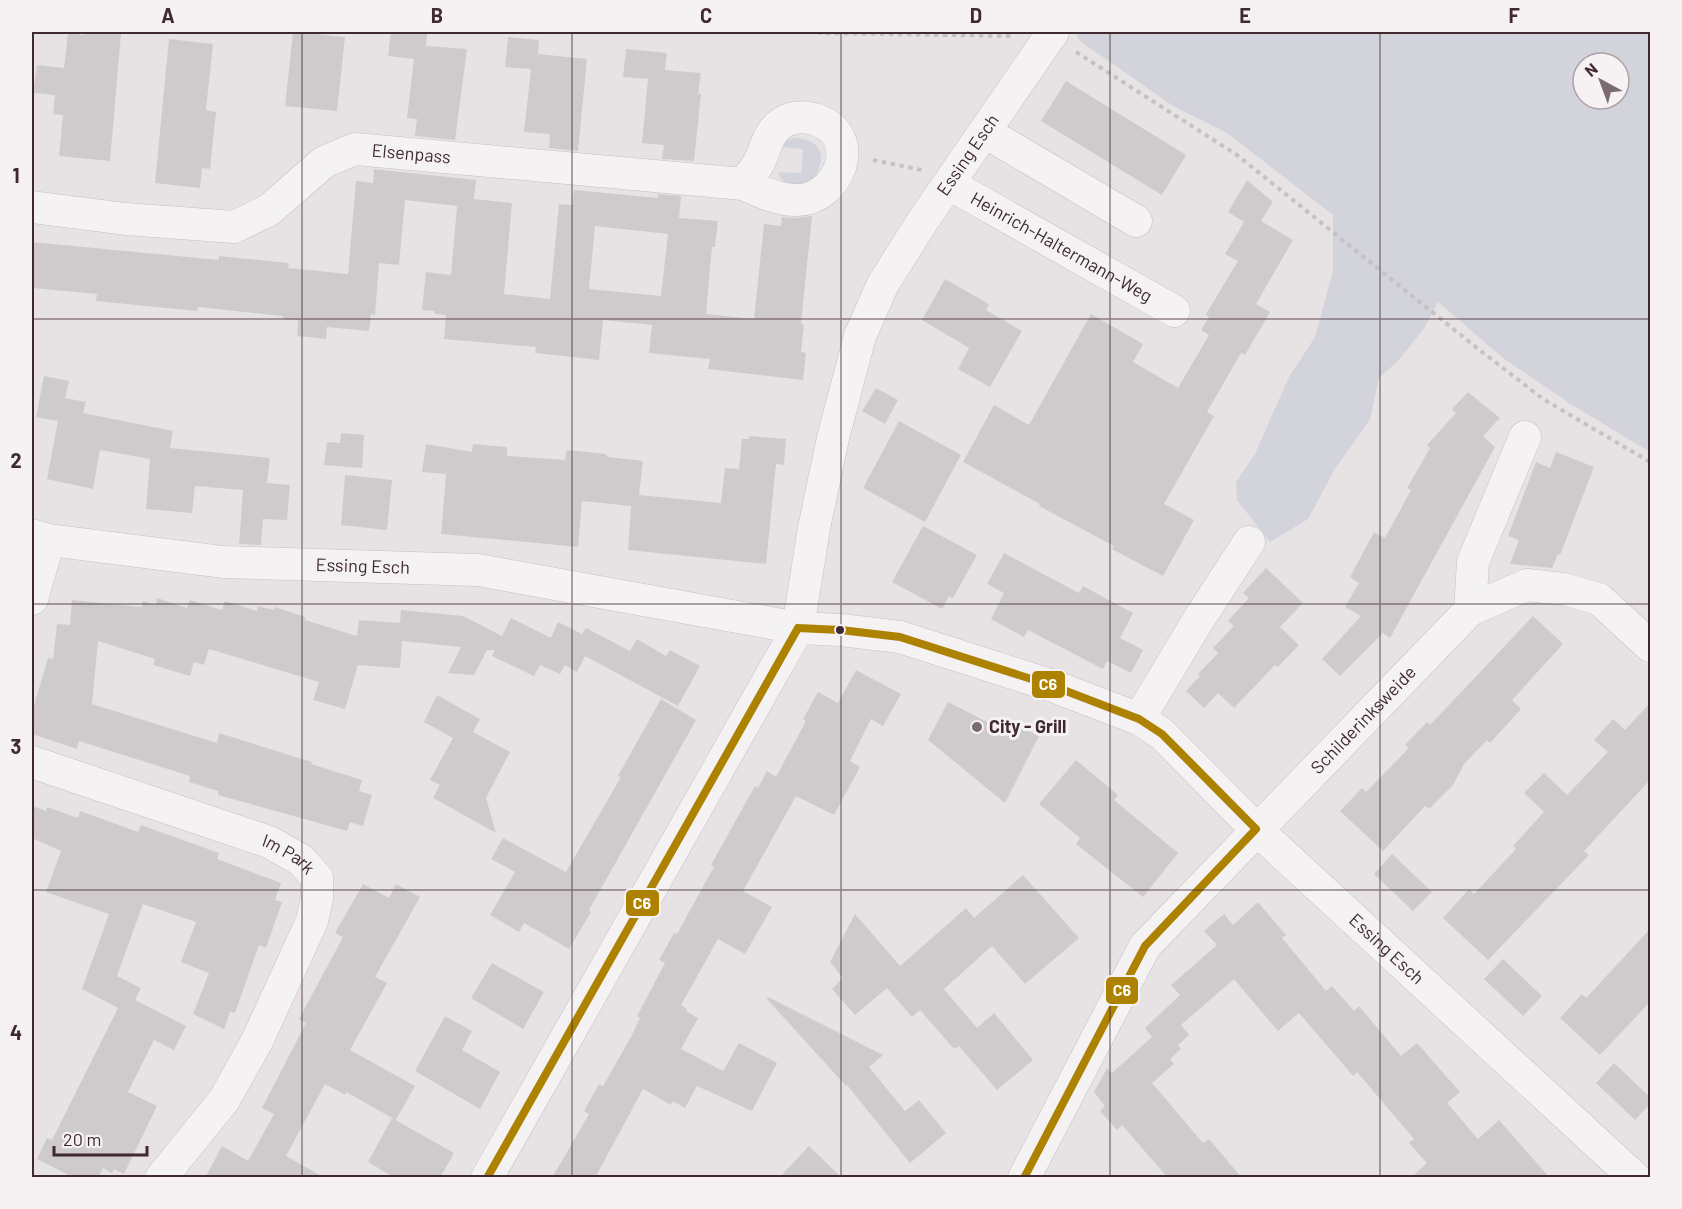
<svg xmlns="http://www.w3.org/2000/svg" width="1682" height="1209" viewBox="0 0 1682 1209" font-family="Barlow,sans-serif">
<style>
.green{fill:#d3d3db;fill-rule:evenodd}
.building{fill:#cfcbcd;fill-rule:evenodd}
.lines{fill:none;stroke-linecap:round;stroke-linejoin:round}
.minor-casing{stroke:#c4c0c2;stroke-width:33}
.path{stroke:#c6c1c3;stroke-width:4;stroke-dasharray:4.5 4.5;stroke-linecap:butt}
.minor{stroke:#f4f2f3;stroke-width:32}
.bus-1-casing{stroke:#f6f1f3;stroke-width:12}
.bus-1{stroke:#ac8200;stroke-width:8}
.grid{fill:none;stroke:#402a32;stroke-width:1.5;stroke-opacity:0.55}
.bus-dot{fill:#402a32;stroke:#f6f1f3;stroke-width:2}
.poi-dot{fill:#7a6b71;stroke:#f6f1f3;stroke-width:2}
.labels{text-anchor:middle;stroke-width:6;stroke-linejoin:round;paint-order:stroke}
.street-label{font-size:18px;fill:#402a32;stroke:#f6f1f3}
.poi-label{font-size:18px;font-weight:bold;fill:#402a32;stroke:#f6f1f3;text-anchor:start}
.line-badge{stroke:#f6f1f3;stroke-width:2}
.badge-label{font-size:16px;text-anchor:middle;font-weight:bold;fill:#fff}
.neatline{fill:none;stroke:#402a32;stroke-width:2}
.grid-label{font-size:20px;text-anchor:middle;font-weight:bold;fill:#402a32}
</style>
<rect width="100%" height="100%" fill="#e7e3e5"/>
<path class="green" d="M 1075,32 L 1650,32 L 1650,452 L 1569,403 L 1503,358 L 1438,302 L 1425,327 L 1399,360 L 1379,378 L 1370,420 L 1335,469 L 1308,519 L 1270,542 L 1237,500 L 1236,482 L 1255,454 L 1289,377 L 1315,337 L 1333,271 L 1333,215 L 1227,133 L 1173,106 L 1080,41 ZM 1583,63 L 1619,63 L 1619,99 L 1583,99 Z
M 793,138 C 824,139 827,158 813,181 L 789,187 L 781,179 L 778,172 L 801,173 L 803,149 L 780,147 L 786,141 Z"/>
<path class="building" d="M 85,32 L 121,34 L 110,161 L 59,156 L 63,115 L 53,114 L 55,95 L 33,93 L 37,65 L 64,68 L 68,33 L 84,35 Z
M 293,32 L 345,37 L 337,111 L 285,106 Z
M 391,32 L 427,32 L 426,46 L 467,49 L 455,140 L 415,136 L 417,119 L 407,118 L 414,59 L 388,56 Z
M 508,37 L 539,40 L 538,54 L 587,59 L 578,151 L 549,148 L 550,134 L 524,132 L 531,69 L 505,67 Z
M 169,39 L 213,44 L 206,110 L 216,112 L 210,169 L 202,168 L 200,188 L 155,183 Z
M 626,49 L 667,53 L 665,70 L 701,73 L 698,94 L 701,94 L 694,161 L 662,159 L 664,145 L 642,143 L 648,79 L 623,77 Z
M 1066,81 L 1186,155 L 1162,195 L 1041,121 Z
M 374,169 L 476,180 L 474,199 L 512,203 L 504,294 L 550,299 L 559,204 L 572,205 L 574,190 L 658,198 L 658,194 L 681,196 L 679,218 L 718,221 L 715,247 L 712,247 L 706,314 L 754,319 L 764,224 L 781,226 L 782,217 L 795,218 L 812,216 L 801,324 L 804,325 L 801,352 L 806,353 L 803,380 L 708,369 L 710,359 L 649,353 L 652,325 L 603,320 L 599,360 L 535,353 L 536,347 L 444,339 L 446,315 L 435,314 L 435,311 L 422,310 L 426,272 L 451,275 L 457,206 L 405,200 L 399,265 L 379,263 L 375,315 L 371,314 L 369,331 L 327,327 L 326,339 L 297,336 L 298,320 L 283,319 L 283,316 L 198,307 L 197,311 L 96,301 L 97,294 L 32,288 L 32,242 L 219,260 L 219,256 L 289,263 L 288,268 L 348,274 L 356,181 L 373,183 ZM 595,226 L 668,234 L 661,296 L 589,289 Z
M 1247,180 L 1273,202 L 1261,221 L 1293,240 L 1256,304 L 1270,312 L 1245,355 L 1241,353 L 1207,412 L 1214,416 L 1164,504 L 1194,520 L 1163,576 L 1112,549 L 1114,546 L 1039,506 L 1040,504 L 963,462 L 994,405 L 1029,425 L 1091,314 L 1143,344 L 1133,362 L 1178,388 L 1209,335 L 1201,330 L 1209,317 L 1206,314 L 1238,261 L 1225,254 L 1244,222 L 1228,212 Z
M 945,279 L 989,304 L 986,310 L 1022,331 L 990,387 L 958,369 L 969,348 L 922,320 Z
M 44,376 L 69,381 L 65,398 L 86,402 L 83,413 L 173,431 L 170,448 L 270,458 L 267,483 L 290,485 L 287,520 L 263,519 L 261,545 L 239,544 L 243,490 L 195,486 L 192,513 L 146,509 L 150,459 L 100,450 L 93,489 L 47,479 L 58,421 L 36,417 Z
M 876,388 L 898,400 L 885,424 L 862,411 Z
M 1468,392 L 1500,418 L 1483,436 L 1495,447 L 1390,638 L 1383,633 L 1340,676 L 1322,659 L 1361,616 L 1345,607 L 1359,583 L 1350,577 L 1374,532 L 1385,538 L 1411,490 L 1407,488 L 1430,448 L 1427,445 L 1456,413 L 1452,409 Z
M 899,421 L 961,455 L 925,522 L 863,488 Z
M 341,433 L 364,435 L 362,468 L 324,465 L 327,442 L 340,443 Z
M 749,436 L 786,439 L 784,465 L 776,464 L 766,564 L 628,550 L 631,506 L 582,501 L 578,547 L 441,534 L 446,474 L 422,472 L 426,444 L 472,452 L 473,444 L 507,447 L 507,456 L 565,460 L 567,450 L 606,454 L 608,457 L 643,461 L 639,495 L 721,503 L 725,468 L 739,469 L 742,439 L 749,439 Z
M 1556,452 L 1594,467 L 1560,555 L 1558,554 L 1552,568 L 1510,564 L 1519,540 L 1508,536 L 1536,462 L 1550,468 Z
M 345,475 L 392,480 L 387,530 L 341,525 Z
M 923,526 L 977,555 L 953,598 L 949,596 L 942,609 L 892,582 Z
M 1004,553 L 1079,593 L 1083,586 L 1133,613 L 1120,638 L 1143,650 L 1131,673 L 1107,661 L 1103,669 L 1028,630 L 1024,637 L 991,619 L 1004,593 L 987,584 Z
M 1266,568 L 1303,603 L 1280,627 L 1299,645 L 1278,667 L 1275,665 L 1234,708 L 1218,693 L 1204,708 L 1186,691 L 1200,676 L 1198,674 L 1218,653 L 1213,648 L 1234,626 L 1228,621 L 1249,598 L 1243,593 Z
M 157,598 L 187,608 L 190,600 L 222,610 L 225,601 L 257,611 L 258,606 L 274,610 L 275,607 L 305,617 L 305,620 L 357,636 L 359,620 L 400,623 L 401,610 L 463,616 L 502,636 L 511,618 L 551,638 L 558,622 L 582,634 L 586,628 L 630,651 L 637,639 L 666,656 L 670,650 L 700,666 L 678,706 L 585,656 L 577,672 L 565,665 L 560,674 L 540,665 L 534,676 L 492,656 L 495,650 L 487,650 L 474,675 L 448,673 L 461,647 L 402,641 L 400,668 L 358,665 L 345,709 L 313,700 L 319,682 L 209,649 L 204,665 L 194,662 L 190,676 L 153,665 L 155,659 L 98,641 L 92,704 L 217,743 L 219,733 L 312,762 L 311,764 L 362,780 L 359,791 L 372,795 L 363,826 L 350,822 L 347,831 L 218,795 L 218,791 L 189,782 L 190,776 L 79,741 L 77,749 L 32,734 L 32,712 L 48,658 L 53,659 L 57,624 L 70,625 L 72,600 L 141,607 L 143,601 L 156,605 Z
M 1533,616 L 1563,644 L 1512,700 L 1521,709 L 1490,743 L 1487,740 L 1464,764 L 1453,785 L 1429,809 L 1425,806 L 1383,851 L 1340,811 L 1362,788 L 1366,792 L 1409,748 L 1405,745 L 1427,722 L 1430,725 Z
M 856,670 L 901,694 L 883,726 L 871,719 L 850,761 L 860,767 L 834,815 L 796,796 L 743,891 L 772,907 L 745,954 L 718,939 L 681,1005 L 687,1009 L 686,1011 L 698,1018 L 681,1049 L 723,1071 L 739,1043 L 777,1063 L 752,1111 L 697,1086 L 685,1108 L 673,1101 L 671,1105 L 643,1089 L 595,1178 L 552,1178 L 589,1114 L 584,1111 L 599,1084 L 603,1086 L 632,1035 L 640,1018 L 637,1016 L 665,963 L 659,960 L 674,933 L 677,934 L 705,883 L 714,867 L 711,865 L 755,786 L 758,788 L 767,771 L 776,777 L 806,721 L 803,719 L 818,692 L 838,703 Z
M 437,695 L 480,719 L 473,732 L 510,752 L 486,798 L 496,833 L 433,798 L 440,785 L 430,780 L 453,738 L 424,722 Z
M 661,699 L 696,720 L 589,910 L 591,912 L 569,949 L 524,923 L 519,932 L 490,915 L 515,872 L 491,859 L 503,838 L 566,872 L 621,777 L 618,776 Z
M 948,702 L 1003,730 L 1008,720 L 1039,736 L 1005,803 L 928,740 Z
M 1650,703 L 1650,780 L 1584,851 L 1589,855 L 1488,960 L 1443,918 L 1469,889 L 1474,894 L 1516,849 L 1513,846 L 1544,812 L 1524,793 L 1544,773 L 1567,795 L 1608,752 L 1594,740 L 1613,719 L 1625,730 Z
M 1076,760 L 1118,795 L 1114,800 L 1178,853 L 1143,897 L 1076,844 L 1080,838 L 1039,804 Z
M 32,806 L 46,811 L 47,807 L 78,818 L 80,811 L 138,832 L 141,825 L 219,853 L 217,859 L 281,883 L 275,900 L 282,902 L 266,948 L 259,945 L 235,1013 L 230,1012 L 224,1029 L 193,1014 L 209,973 L 181,962 L 196,922 L 143,904 L 117,976 L 141,988 L 135,1000 L 186,1026 L 174,1050 L 154,1040 L 128,1092 L 157,1106 L 124,1174 L 114,1169 L 112,1173 L 103,1168 L 98,1178 L 74,1178 L 37,1159 L 47,1138 L 52,1140 L 118,1008 L 82,989 L 109,914 L 46,892 L 61,851 L 32,838 Z
M 1392,854 L 1432,892 L 1413,911 L 1374,874 Z
M 1023,875 L 1079,938 L 1025,984 L 992,946 L 944,989 L 977,1028 L 994,1013 L 1033,1060 L 997,1090 L 959,1046 L 954,1049 L 920,1010 L 912,1017 L 887,988 L 855,1015 L 832,989 L 843,978 L 830,962 L 855,914 L 900,966 L 966,908 L 974,918 Z
M 363,884 L 389,898 L 396,884 L 420,897 L 375,977 L 387,983 L 350,1050 L 415,1086 L 396,1120 L 346,1092 L 345,1095 L 325,1084 L 286,1156 L 325,1178 L 205,1178 L 222,1146 L 248,1161 L 274,1114 L 262,1108 L 306,1023 L 299,1019 L 343,937 L 335,933 Z
M 1258,902 L 1286,935 L 1282,938 L 1326,991 L 1332,986 L 1354,1011 L 1359,1006 L 1401,1056 L 1417,1043 L 1460,1092 L 1447,1103 L 1478,1139 L 1499,1120 L 1550,1178 L 1411,1178 L 1427,1163 L 1409,1143 L 1414,1139 L 1357,1072 L 1353,1076 L 1299,1013 L 1278,1031 L 1234,979 L 1181,1025 L 1189,1035 L 1178,1045 L 1181,1049 L 1170,1059 L 1174,1064 L 1152,1083 L 1203,1143 L 1209,1139 L 1242,1178 L 1168,1178 L 1122,1125 L 1117,1130 L 1100,1111 L 1105,1106 L 1094,1092 L 1107,1068 L 1112,1073 L 1152,1037 L 1145,1028 L 1180,995 L 1171,985 L 1217,945 L 1204,931 L 1224,914 L 1233,925 Z
M 1650,929 L 1650,1002 L 1600,1055 L 1560,1018 L 1582,994 L 1586,998 Z
M 1503,959 L 1542,996 L 1523,1016 L 1484,979 Z
M 492,963 L 544,992 L 523,1029 L 471,998 Z
M 768,997 L 883,1055 L 869,1067 L 905,1111 L 919,1100 L 946,1133 L 910,1163 L 847,1085 L 846,1086 L 767,999 Z
M 445,1016 L 472,1031 L 462,1050 L 500,1072 L 480,1109 L 415,1071 Z
M 1614,1063 L 1650,1097 L 1650,1104 L 1635,1120 L 1596,1083 Z
M 392,1118 L 454,1153 L 440,1178 L 395,1178 L 368,1162 Z
M 809,1146 L 842,1178 L 779,1178 Z"/>
<g class="lines">
<g class="minor-casing">
<g id="minor">
<path d="M 985,132 L 1136,221"/>
<path id="s1" d="M 949,184 L 1174,311"/>
<path id="s2" d="M 32,207 L 126,219 L 234,227 L 269,210 L 324,162 L 355,149 L 743,184 C 759,191 778,200 796,200 C 839,201 864,136 817,120 C 805,116 793,116 782,123 C 769,131 767,145 761,158 C 757,168 750,176 743,184"/>
<path id="s3" d="M 32,535 L 49,540 L 223,562 L 478,570 L 798,628 L 841,630 L 900,637 L 1053,686 L 1139,719 L 1162,734 L 1256,829 L 1635,1178"/>
<path d="M 32,599 L 49,540"/>
<path d="M 1470,610 L 1473,562 L 1525,437"/>
<path d="M 1139,719 L 1197,622 L 1249,542"/>
<path id="s4" d="M 32,762 L 269,842 L 301,860 L 317,878 L 317,898 L 312,921 L 257,1041 L 224,1100 L 161,1178"/>
<path id="s5" d="M 487,1178 L 798,628 L 814,528 L 833,438 L 860,336 L 883,284 L 922,222 L 1053,32"/>
<path id="s6" d="M 1024,1178 L 1145,946 L 1470,610 L 1527,585 L 1564,589 L 1599,599 L 1650,646"/>
</g>
</g>
<path class="path" d="M 817,32 L 821,33 L 1013,36
M 1076,52 L 1237,155 L 1477,348 L 1543,399 L 1650,462
M 873,160 L 922,170"/>
<use href="#minor" class="minor"/>
<g class="bus-1-casing">
<path id="bus-1" d="M 798,628 L 841,630 L 900,637 L 1053,686 L 1139,719 L 1162,734 L 1256,829
M 487,1178 L 798,628
M 1024,1178 L 1145,946 L 1256,829"/>
</g>
<use href="#bus-1" class="bus-1"/>
</g>
<path class="grid" d="M 302,32 L 302,1178M 572,32 L 572,1178M 841,32 L 841,1178M 1110,32 L 1110,1178M 1380,32 L 1380,1178M 32,319 L 1650,319M 32,604 L 1650,604M 32,890 L 1650,890"/>
<circle class="bus-dot" cx="840" cy="630" r="5"/>
<circle class="poi-dot" cx="977" cy="727" r="6"/>
<g class="labels">
<g class="street-label">
<text dy="6" stroke="none"><textPath href="#s2" startOffset="405">Elsenpass</textPath></text>
<text dy="6" stroke="none"><textPath href="#s5" startOffset="1142">Essing Esch</textPath></text>
<text dy="6" stroke="none"><textPath href="#s1" startOffset="129">Heinrich-Haltermann-Weg</textPath></text>
<text dy="6" stroke="none"><textPath href="#s3" startOffset="333">Essing Esch</textPath></text>
<text dy="6" stroke="none"><textPath href="#s6" startOffset="576">Schilderinksweide</textPath></text>
<text dy="6" stroke="none"><textPath href="#s4" startOffset="273">Im Park</textPath></text>
<text dy="6" stroke="none"><textPath href="#s3" startOffset="1467">Essing Esch</textPath></text>
</g>
<g class="poi-label">
<text x="989" y="733">City - Grill</text>
</g>
</g>
<g class="line-badge">
<rect x="1031" y="670" width="35" height="29" rx="6" fill="#ac8200"/>
<rect x="625" y="889" width="35" height="28" rx="6" fill="#ac8200"/>
<rect x="1105" y="976" width="34" height="29" rx="6" fill="#ac8200"/>
</g>
<g class="badge-label">
<text x="1048" y="690">C6</text>
<text x="642" y="909">C6</text>
<text x="1122" y="996">C6</text>
</g>
<rect width="1682" height="1209" fill="none" stroke="#f6f1f3" stroke-width="66"/>
<g transform="translate(1601 81) rotate(319)"><circle r="28" fill="#f6f1f3" stroke="#ada1a6" stroke-width="1.5"/>
<path d="M0-4.5L10 22L0 15L-10 22Z" fill="#7a6b71"/>
<text y="-9" font-size="16" font-weight="bold" text-anchor="middle" fill="#402a32">N</text>
</g>
<path d="M54 1146v9h93v-9" fill="none" stroke="#402a32" stroke-width="3"/>
<text x="63" y="1146" font-size="18" fill="#402a32" stroke="#f6f1f3" stroke-width="4.5" paint-order="stroke">20 m</text>
<rect x="33" y="33" width="1616" height="1143" class="neatline"/>
<g class="grid-label">
<text x="168" y="23">A</text>
<text x="437" y="23">B</text>
<text x="706" y="23">C</text>
<text x="976" y="23">D</text>
<text x="1245" y="23">E</text>
<text x="1514" y="23">F</text>
<text x="16" y="183">1</text>
<text x="16" y="468">2</text>
<text x="16" y="754">3</text>
<text x="16" y="1040">4</text>
</g>
</svg>
